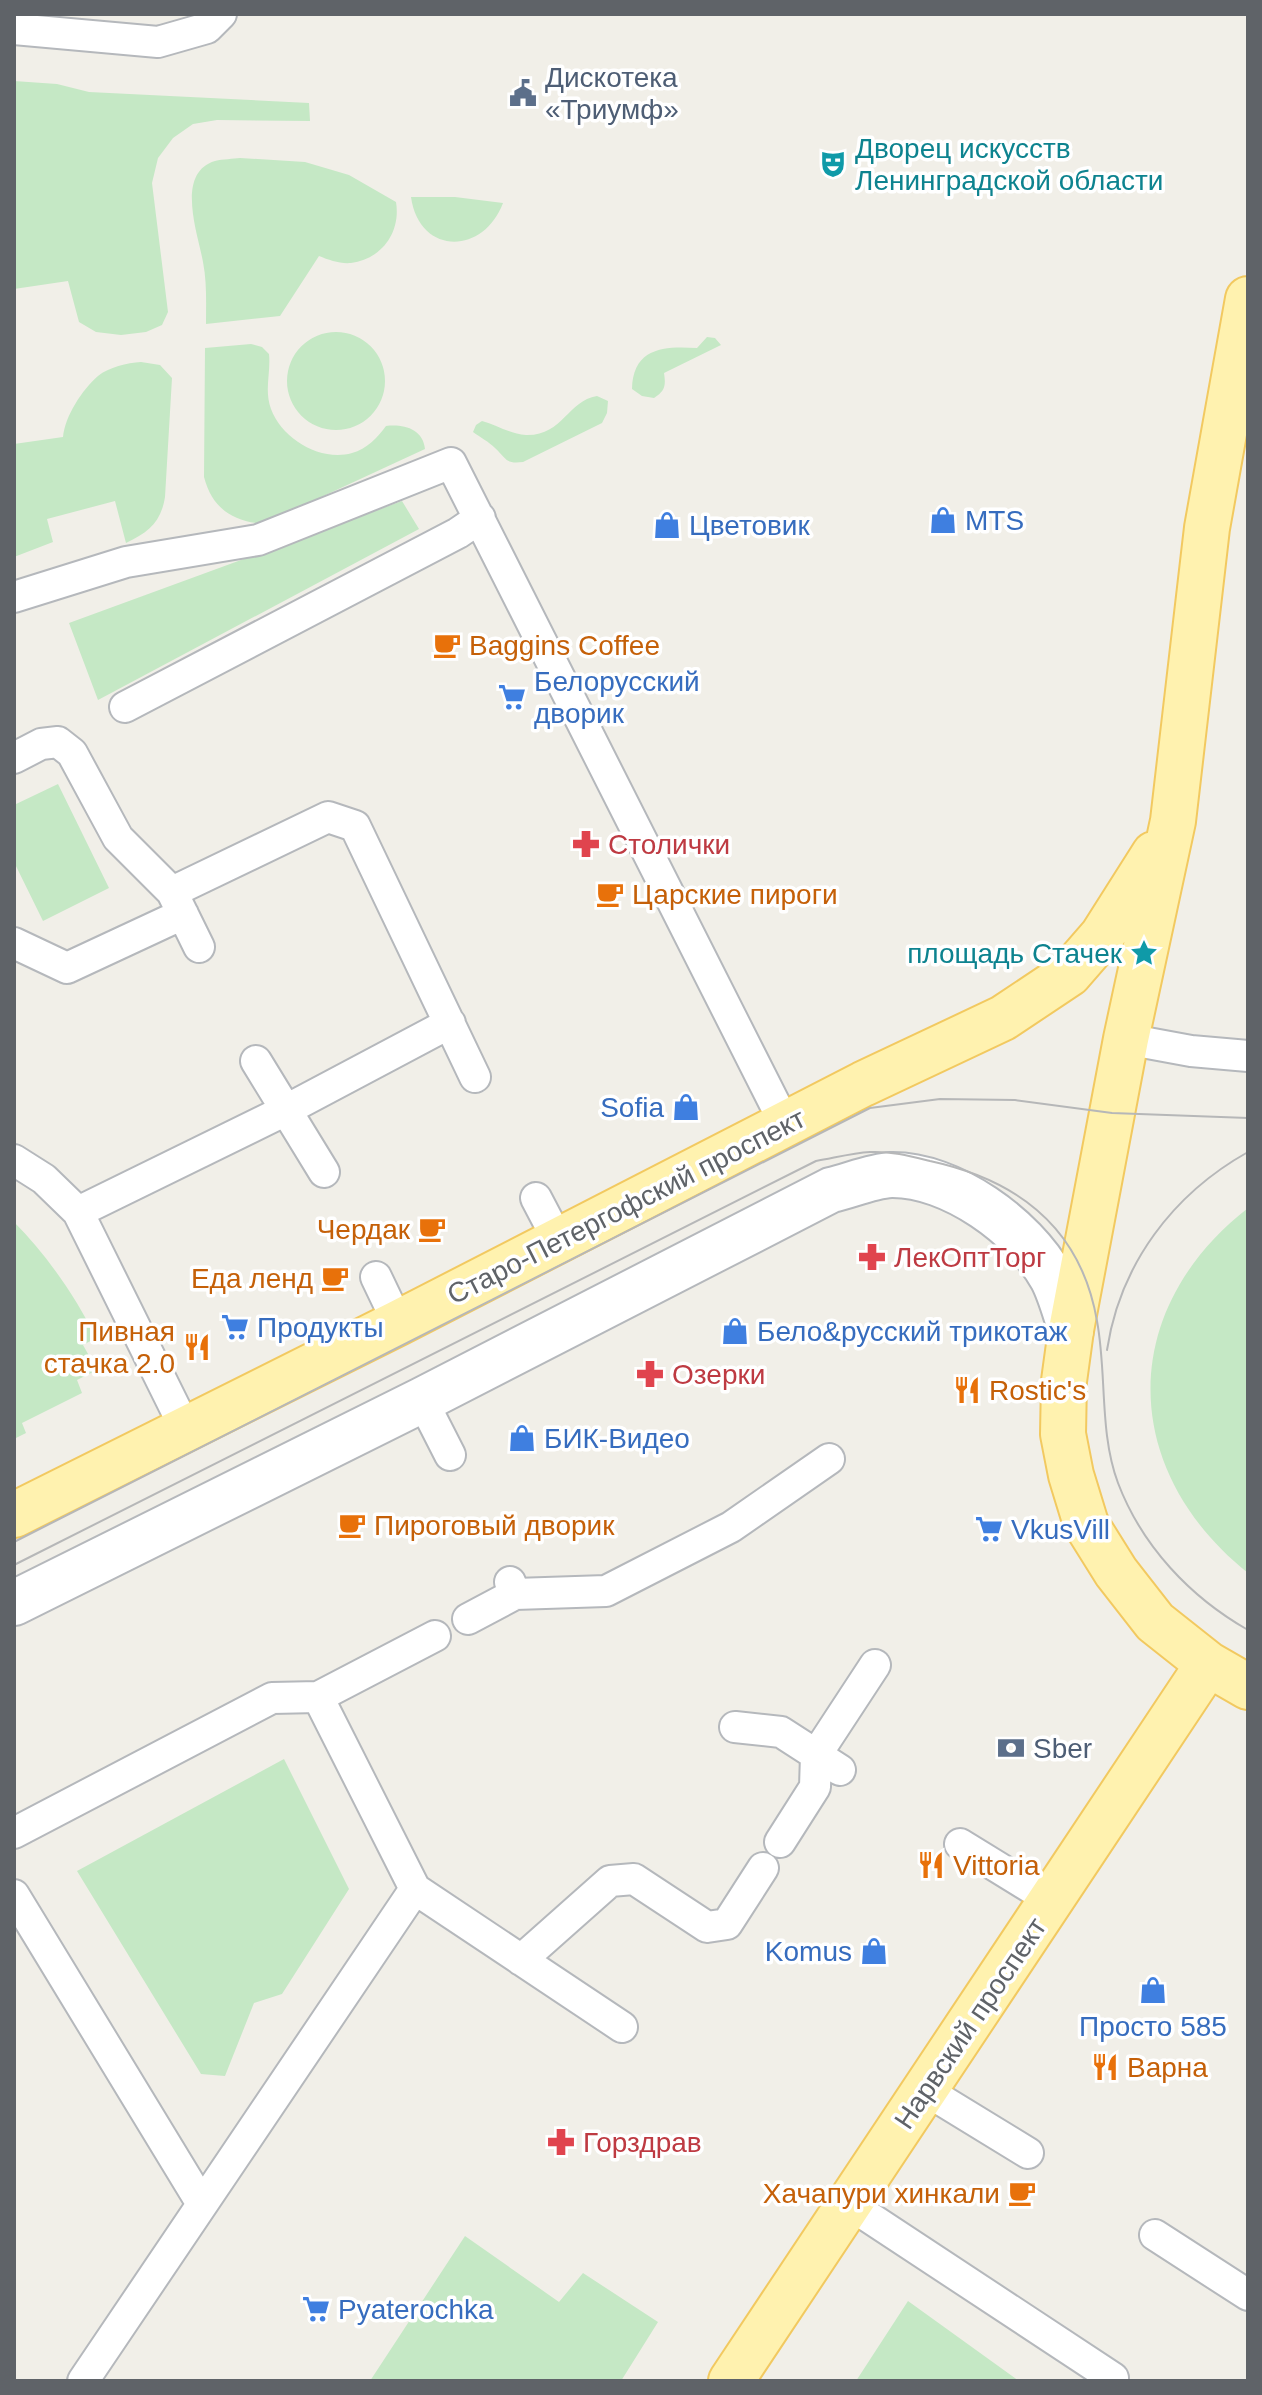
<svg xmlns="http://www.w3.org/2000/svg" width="1262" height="2395" viewBox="0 0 1262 2395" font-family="Arial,sans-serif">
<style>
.green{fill:#c5e8c5}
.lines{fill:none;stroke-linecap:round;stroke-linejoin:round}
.lane-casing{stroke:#b5b8bc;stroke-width:34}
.street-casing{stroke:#b5b8bc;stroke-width:48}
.primary-casing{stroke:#f2c960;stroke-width:48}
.lane{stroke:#fff;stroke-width:30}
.street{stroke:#fff;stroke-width:44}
.primary{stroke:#fff2af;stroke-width:44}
.tram{stroke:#b6b7b8;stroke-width:2}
.labels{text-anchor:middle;stroke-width:7;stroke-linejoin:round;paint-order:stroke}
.service-label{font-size:28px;fill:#4e5e75;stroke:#fff;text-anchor:start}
.culture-label{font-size:28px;fill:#0d838f;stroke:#fff;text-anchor:start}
.shop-label{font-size:28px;fill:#366cbe;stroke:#fff;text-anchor:start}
.food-label{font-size:28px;fill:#c56008;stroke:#fff;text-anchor:start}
.health-label{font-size:28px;fill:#be3a42;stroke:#fff;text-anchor:start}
.street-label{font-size:28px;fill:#5f6368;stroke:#fff}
</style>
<rect width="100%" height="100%" fill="#f1efe8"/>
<path class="green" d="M 14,81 L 57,84 L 89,92 L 309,103 L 310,121 L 217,120 L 193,124 L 173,138 L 158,158 L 152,183 L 168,312 L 162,325 L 146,332 L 121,335 L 96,332 L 79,322 L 68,281 L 14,289 Z
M 240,158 L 305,162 L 349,175 L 396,202 C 401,232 382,259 351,263 C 340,264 329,260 319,256 L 280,316 L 206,324 C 206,304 207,282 203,262 C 198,234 175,173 215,161 C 223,159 233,159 240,158 Z
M 411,197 L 455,197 L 503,203 C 483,256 419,255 411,197 Z
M287 381a49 49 0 1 1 98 0a49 49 0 1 1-98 0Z
M 707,337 L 715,338 L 721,345 L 664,373 C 666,386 665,391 654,398 L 642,396 L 632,389 C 633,347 665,346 697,348 Z
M 251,344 L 262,347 L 269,354 C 271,373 264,390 271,409 C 282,439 321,462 352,453 C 367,449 377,438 386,426 C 404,424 423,429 425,449 L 263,524 C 232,521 212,508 204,477 L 205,348 Z
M 141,362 L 160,365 L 172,378 L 165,497 C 161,522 149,532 126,543 L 115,501 L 47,519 L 53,542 L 14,557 L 14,444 L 63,437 C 65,416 82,390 98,376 C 109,367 127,363 141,362 Z
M 597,396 L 608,401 L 607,413 L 602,423 L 523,462 C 505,464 507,459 495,448 C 489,442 480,437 473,432 L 476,425 L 482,421 C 497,425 510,434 526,435 C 563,436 567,401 597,396 Z
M 402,501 L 419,529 L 98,700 L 69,623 Z
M 58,784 L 109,888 L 43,921 L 14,862 L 14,805 Z
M 1248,1208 L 1248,1573 C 1119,1470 1117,1310 1248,1208 Z
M 14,1222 C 46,1254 76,1297 96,1338 L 83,1345 L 97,1370 L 77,1380 L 82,1393 L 22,1423 L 26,1433 L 14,1439 Z
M 284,1759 L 349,1889 L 282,1994 L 254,2003 L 225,2076 L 201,2074 L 77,1871 Z
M 465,2236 L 559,2302 L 583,2273 L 658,2322 L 621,2381 L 370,2381 Z
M 908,2301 L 1019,2381 L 856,2381 Z"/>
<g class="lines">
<g class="lane-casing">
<path id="lane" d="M 14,29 L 158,42 L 207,28 L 221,14
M 14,597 L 126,562 L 258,540 L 451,463 L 785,1124
M 125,707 L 458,533 L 480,518
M 14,758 L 41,744 L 58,742 L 72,753 L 118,838 L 172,892
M 14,943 L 67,968 L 183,914
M 199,947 L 172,892 L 328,817 L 355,826 L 475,1077
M 1126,1039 L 1191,1051 L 1248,1056
M 256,1061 L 324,1172
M 14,1160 L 44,1179 L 78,1212 L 186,1430
M 536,1198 L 558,1240
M 78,1212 L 286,1110 L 450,1023
M 376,1277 L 398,1323
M 422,1400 L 450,1455
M 515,1594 L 606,1591 L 731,1527 L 829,1459
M 468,1619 L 515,1594 L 510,1582
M 318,1697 L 435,1636
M 735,1727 L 781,1732 L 840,1770
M 14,1833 L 272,1698 L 318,1697 L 415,1889 L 622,2027
M 780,1842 L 815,1787 L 816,1755 L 875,1665
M 960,1844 L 1051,1900
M 14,1895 L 202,2204
M 521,1960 L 610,1881 L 634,1879 L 707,1927 L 727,1924 L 763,1868
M 925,2090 L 1028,2153
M 849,2204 L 1113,2378 L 1111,2381
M 1155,2235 L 1248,2295
M 83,2381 L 415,1889"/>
</g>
<g class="street-casing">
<path id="street" d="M 14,1603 L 422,1400 L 831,1190 C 849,1186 872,1176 891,1175 C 951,1174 1024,1227 1052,1278 C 1060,1293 1065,1313 1071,1330"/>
</g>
<g class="primary-casing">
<path id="primary" d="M 1248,299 L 1207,528 L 1173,821 L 1126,1039 L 1071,1330 L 1064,1381 L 1063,1434 L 1071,1475 L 1086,1524 L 1116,1572 L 1155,1622 L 1208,1664 L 1248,1687
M 14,1515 L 398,1323 L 863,1084 L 1003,1018 L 1069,974 L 1102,936 L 1154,854
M 731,2381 L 1208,1664"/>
</g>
<use href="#lane" class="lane"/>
<use href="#street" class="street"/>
<use href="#primary" class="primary"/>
<path class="tram" d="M 1107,1350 C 1120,1264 1173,1194 1248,1152
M 14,1542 L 870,1108 L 940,1099 L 1015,1100 L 1112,1113 L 1248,1118
M 14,1565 L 816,1161 C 834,1158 852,1153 870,1152 C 891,1151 910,1156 930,1161 C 1018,1180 1081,1228 1097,1321 C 1107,1374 1099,1432 1118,1483 C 1142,1546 1190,1597 1248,1630"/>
</g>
<defs>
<g id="civic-bare" transform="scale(2.16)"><path d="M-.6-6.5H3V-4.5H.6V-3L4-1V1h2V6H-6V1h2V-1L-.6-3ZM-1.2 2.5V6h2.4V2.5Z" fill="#5c6f8a" stroke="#fff" stroke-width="2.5" paint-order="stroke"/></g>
<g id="theatre-bare" transform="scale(2.16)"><path d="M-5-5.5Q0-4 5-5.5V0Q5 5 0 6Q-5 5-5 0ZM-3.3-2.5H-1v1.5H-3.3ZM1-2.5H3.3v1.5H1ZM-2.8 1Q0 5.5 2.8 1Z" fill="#0f9aa8" stroke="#fff" stroke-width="2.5" paint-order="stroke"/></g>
<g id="shop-bare" transform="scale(2.16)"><path d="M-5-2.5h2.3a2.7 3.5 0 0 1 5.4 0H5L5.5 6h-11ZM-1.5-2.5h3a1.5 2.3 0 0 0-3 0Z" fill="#3f7fe0" stroke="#fff" stroke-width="2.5" paint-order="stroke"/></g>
<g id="cafe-bare" transform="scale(2.16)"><path d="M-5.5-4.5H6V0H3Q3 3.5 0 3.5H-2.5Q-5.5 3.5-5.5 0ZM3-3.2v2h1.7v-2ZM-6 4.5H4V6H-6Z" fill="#e8710a" stroke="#fff" stroke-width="2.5" paint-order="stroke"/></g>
<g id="supermarket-bare" transform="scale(2.16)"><path d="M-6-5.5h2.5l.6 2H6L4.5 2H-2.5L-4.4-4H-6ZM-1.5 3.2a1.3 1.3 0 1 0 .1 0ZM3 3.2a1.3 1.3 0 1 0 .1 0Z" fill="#3f7fe0" stroke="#fff" stroke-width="2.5" paint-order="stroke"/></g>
<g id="pharmacy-bare" transform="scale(2.16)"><path d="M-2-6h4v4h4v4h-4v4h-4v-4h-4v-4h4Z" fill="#e0444e" stroke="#fff" stroke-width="2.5" paint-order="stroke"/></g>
<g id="sight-bare" transform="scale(2.16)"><path d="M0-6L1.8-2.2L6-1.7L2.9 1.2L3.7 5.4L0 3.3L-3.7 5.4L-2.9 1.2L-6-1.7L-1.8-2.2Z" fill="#0f9aa8" stroke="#fff" stroke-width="2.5" paint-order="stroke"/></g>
<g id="restaurant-bare" transform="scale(2.16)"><path d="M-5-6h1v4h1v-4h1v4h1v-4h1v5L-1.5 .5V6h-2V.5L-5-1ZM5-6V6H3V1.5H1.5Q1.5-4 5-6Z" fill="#e8710a" stroke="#fff" stroke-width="2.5" paint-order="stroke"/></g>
<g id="bank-bare" transform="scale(2.16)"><path d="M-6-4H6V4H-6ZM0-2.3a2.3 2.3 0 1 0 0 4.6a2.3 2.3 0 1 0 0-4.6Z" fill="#5c6f8a" stroke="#fff" stroke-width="2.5" paint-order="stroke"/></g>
</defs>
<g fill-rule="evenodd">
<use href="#civic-bare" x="523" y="93"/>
<use href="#theatre-bare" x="833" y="164"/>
<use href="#shop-bare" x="943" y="520"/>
<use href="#shop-bare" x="667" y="525"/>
<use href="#cafe-bare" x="447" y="645"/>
<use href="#supermarket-bare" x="512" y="697"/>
<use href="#pharmacy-bare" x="586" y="844"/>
<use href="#cafe-bare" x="610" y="894"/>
<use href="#sight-bare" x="1144" y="953"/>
<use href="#shop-bare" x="686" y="1107"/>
<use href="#cafe-bare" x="432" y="1229"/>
<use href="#pharmacy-bare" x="872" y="1257"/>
<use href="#cafe-bare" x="335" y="1278"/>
<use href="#supermarket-bare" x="235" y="1327"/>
<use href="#shop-bare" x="735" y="1331"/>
<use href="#restaurant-bare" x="197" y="1347"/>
<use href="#pharmacy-bare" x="650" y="1374"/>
<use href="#restaurant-bare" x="967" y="1390"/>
<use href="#shop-bare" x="522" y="1438"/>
<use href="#cafe-bare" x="352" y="1525"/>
<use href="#supermarket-bare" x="989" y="1529"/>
<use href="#bank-bare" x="1011" y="1748"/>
<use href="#restaurant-bare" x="931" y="1865"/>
<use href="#shop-bare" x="874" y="1951"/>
<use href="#shop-bare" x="1153" y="1990"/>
<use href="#restaurant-bare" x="1105" y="2067"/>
<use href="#pharmacy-bare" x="561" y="2142"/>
<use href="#cafe-bare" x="1022" y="2193"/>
<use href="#supermarket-bare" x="316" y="2309"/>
</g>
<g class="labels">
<g class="service-label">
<text x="545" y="87">Дискотека<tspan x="545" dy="32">«Триумф»</tspan></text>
<text x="1033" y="1758">Sber</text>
</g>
<g class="culture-label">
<text x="855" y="158">Дворец искусств<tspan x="855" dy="32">Ленинградской области</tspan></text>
<text x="1122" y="963" text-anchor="end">площадь Стачек</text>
</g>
<g class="shop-label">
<text x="965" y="530">MTS</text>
<text x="689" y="535">Цветовик</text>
<text x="534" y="691">Белорусский<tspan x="534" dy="32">дворик</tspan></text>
<text x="664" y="1117" text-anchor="end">Sofia</text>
<text x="257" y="1337">Продукты</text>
<text x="757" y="1341">Бело&amp;русский трикотаж</text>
<text x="544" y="1448">БИК-Видео</text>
<text x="1011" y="1539">VkusVill</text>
<text x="852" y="1961" text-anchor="end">Komus</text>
<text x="1153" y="2036" text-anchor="middle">Просто 585</text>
<text x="338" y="2319">Pyaterochka</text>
</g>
<g class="food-label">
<text x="469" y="655">Baggins Coffee</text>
<text x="632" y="904">Царские пироги</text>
<text x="410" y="1239" text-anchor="end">Чердак</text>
<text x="313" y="1288" text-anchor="end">Еда ленд</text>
<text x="175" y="1341" text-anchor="end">Пивная<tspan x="175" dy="32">стачка 2.0</tspan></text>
<text x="989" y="1400">Rostic's</text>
<text x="374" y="1535">Пироговый дворик</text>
<text x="953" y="1875">Vittoria</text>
<text x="1127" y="2077">Варна</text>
<text x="1000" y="2203" text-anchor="end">Хачапури хинкали</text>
</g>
<g class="health-label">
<text x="608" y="854">Столички</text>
<text x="894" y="1267">ЛекОптТорг</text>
<text x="672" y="1384">Озерки</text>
<text x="583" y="2152">Горздрав</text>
</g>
<g class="street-label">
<text transform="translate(626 1206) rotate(-27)" y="10">Старо-Петергофский проспект</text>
<text transform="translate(970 2023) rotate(-56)" y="10">Нарвский проспект</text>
</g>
</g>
<rect width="1262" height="2395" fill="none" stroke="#5f6368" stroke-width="32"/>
</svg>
